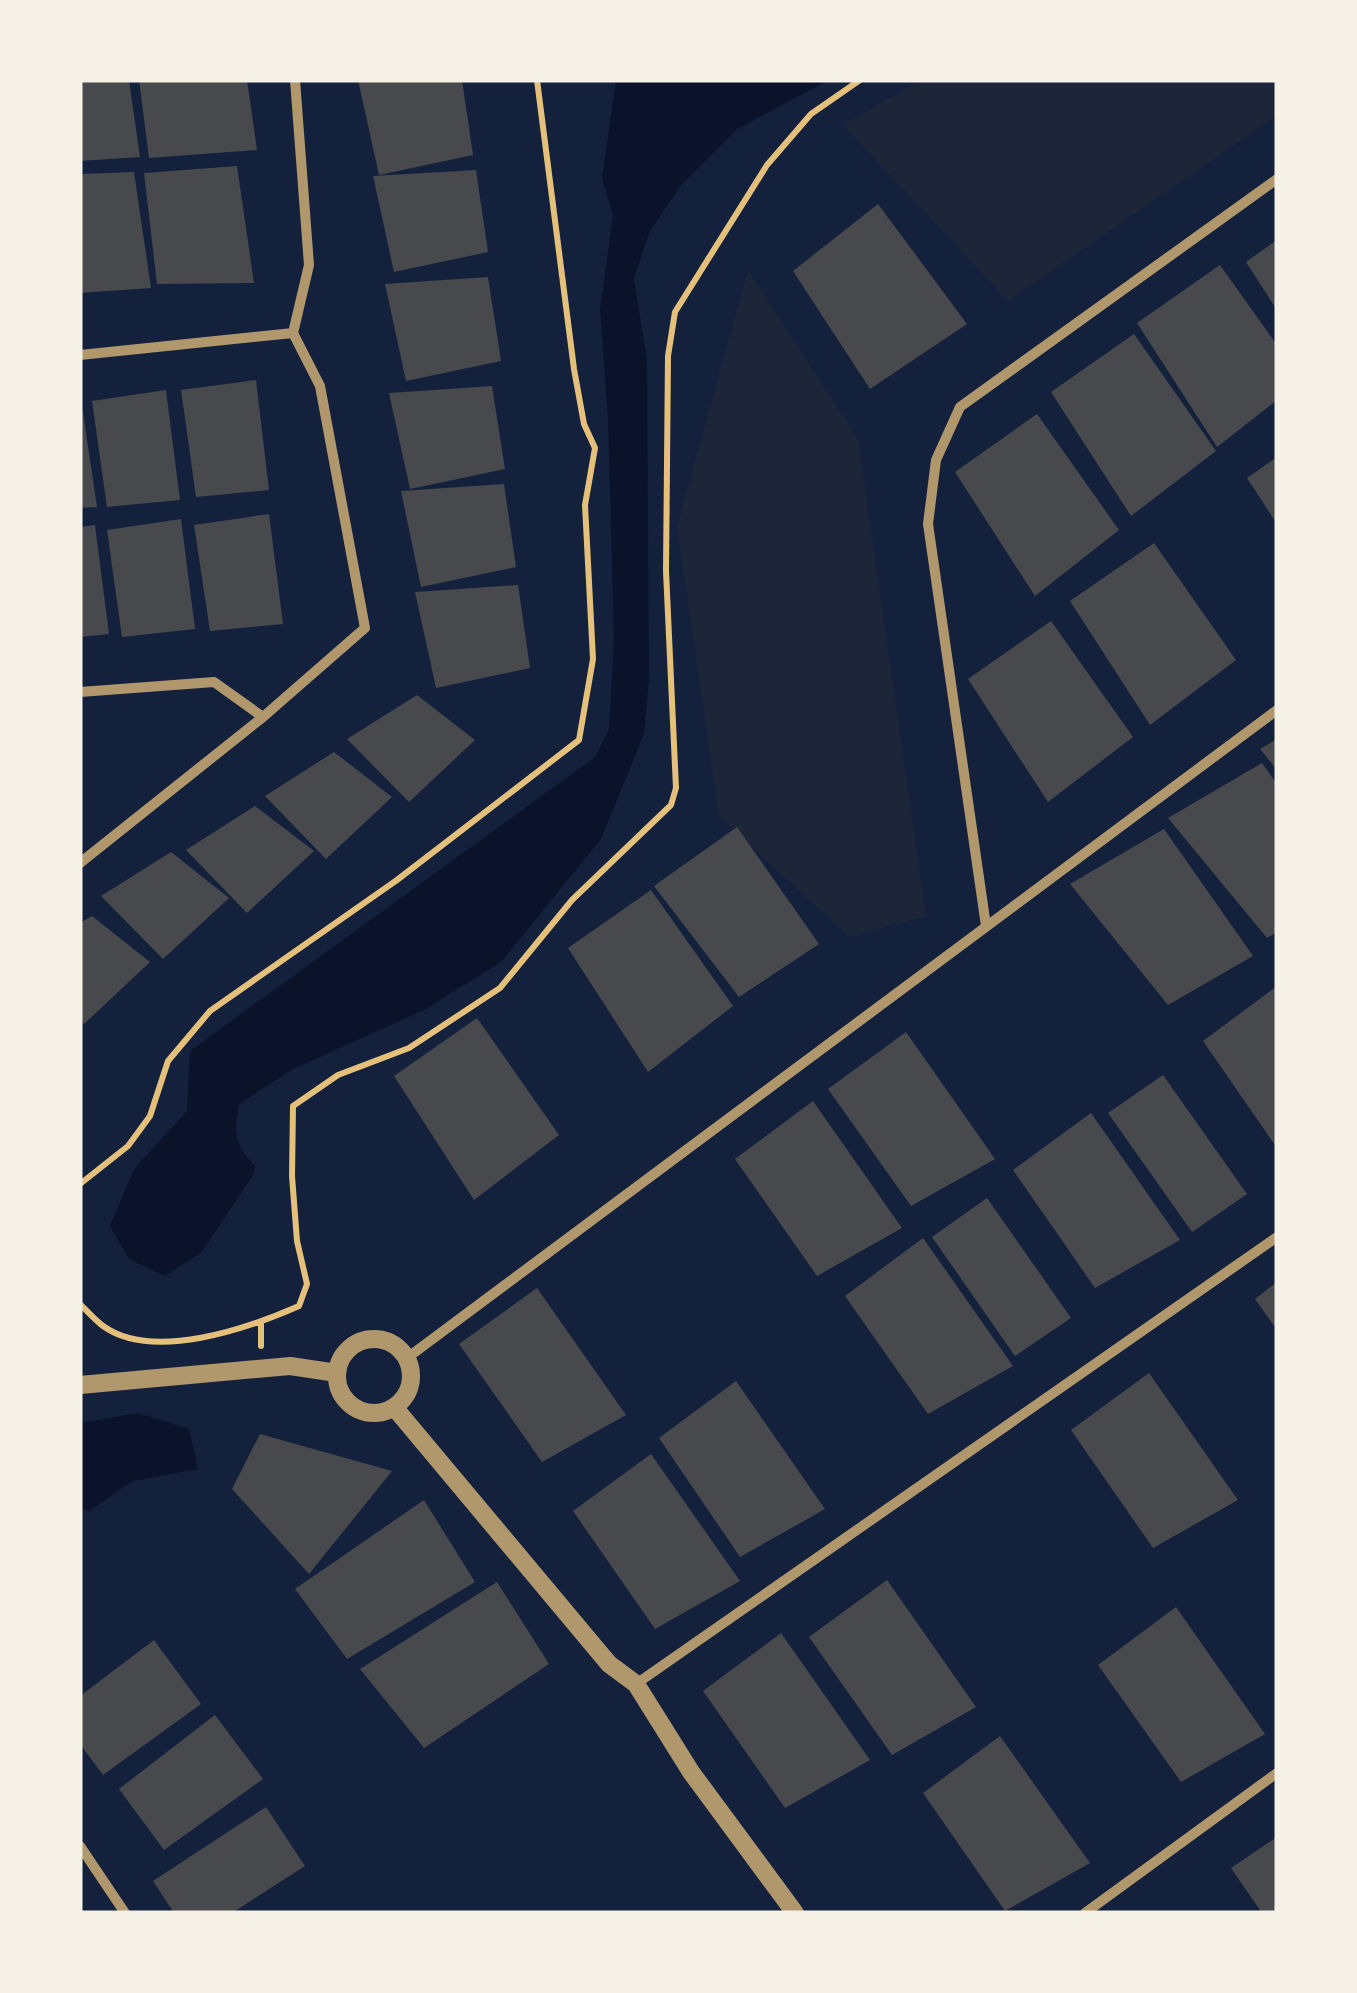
<svg xmlns="http://www.w3.org/2000/svg" width="1357" height="1993" viewBox="0 0 1357 1993" font-family="'Sofia Sans Condensed',sans-serif">
<style>
.green{fill:#1d2539}
.water{fill:#0b132b}
.building{fill:#48494c}
.lines{fill:none;stroke-linecap:round;stroke-linejoin:round}
.path{stroke:#e5c07b;stroke-width:6}
.minor{stroke:#b1986c;stroke-width:10}
.tertiary{stroke:#b1986c;stroke-width:18}
</style>
<rect width="100%" height="100%" fill="#14213d"/>
<path class="green" d="M 921,80 L 1277,80 L 1277,115 L 1008,301 L 843,125 Z
M 748,270 L 858,439 L 926,916 L 849,937 L 719,816 L 677,527 Z"/>
<path class="water" d="M 616,80 L 829,80 L 737,129 L 682,184 L 650,231 L 634,278 L 647,361 L 649,680 L 644,734 L 601,839 L 501,962 L 424,1010 L 291,1070 L 239,1104 C 233,1131 235,1146 255,1166 L 254,1174 L 202,1252 L 165,1276 L 129,1259 L 110,1226 L 134,1169 L 187,1111 L 190,1051 L 595,757 L 609,729 L 614,639 L 608,419 L 600,309 L 613,215 L 602,179 Z
M 138,1413 L 189,1429 L 198,1469 L 133,1481 L 89,1511 L 80,1508 L 80,1423 Z"/>
<path class="building" d="M 80,80 L 129,80 L 140,157 L 80,161 Z
M 139,80 L 247,80 L 257,150 L 149,158 Z
M 358,80 L 462,80 L 473,155 L 379,175 Z
M 237,166 L 254,283 L 157,284 L 144,173 Z
M 476,170 L 488,252 L 394,272 L 373,176 Z
M 134,172 L 151,288 L 80,293 L 80,174 Z
M 878,204 L 967,324 L 870,389 L 793,271 Z
M 1277,240 L 1277,310 L 1246,262 Z
M 1220,265 L 1277,345 L 1277,400 L 1217,447 L 1137,323 Z
M 488,277 L 501,361 L 406,381 L 385,284 Z
M 1134,334 L 1216,451 L 1131,516 L 1051,392 Z
M 256,380 L 269,490 L 196,497 L 181,390 Z
M 492,386 L 505,469 L 410,489 L 389,393 Z
M 166,390 L 180,500 L 107,507 L 92,401 Z
M 80,392 L 97,507 L 80,508 Z
M 1037,414 L 1119,530 L 1035,596 L 955,472 Z
M 1277,457 L 1277,524 L 1247,478 Z
M 504,484 L 516,567 L 421,587 L 401,491 Z
M 269,514 L 283,624 L 210,631 L 194,525 Z
M 181,519 L 195,629 L 122,637 L 107,530 Z
M 95,525 L 109,634 L 80,637 L 80,527 Z
M 1154,543 L 1236,660 L 1150,725 L 1070,601 Z
M 518,585 L 530,668 L 436,688 L 415,592 Z
M 1051,621 L 1133,737 L 1048,802 L 968,679 Z
M 417,695 L 475,740 L 409,802 L 347,739 Z
M 1277,739 L 1277,770 L 1260,749 Z
M 334,752 L 392,797 L 326,859 L 265,796 Z
M 1262,763 L 1277,784 L 1277,932 L 1267,938 L 1168,818 Z
M 255,806 L 314,851 L 247,913 L 186,850 Z
M 737,827 L 819,944 L 739,997 L 654,886 Z
M 1164,829 L 1253,956 L 1168,1005 L 1070,884 Z
M 171,852 L 229,898 L 163,959 L 101,896 Z
M 651,890 L 733,1006 L 648,1072 L 568,948 Z
M 92,916 L 150,962 L 84,1024 L 80,1020 L 80,923 Z
M 1277,986 L 1277,1148 L 1203,1041 Z
M 477,1018 L 559,1135 L 474,1200 L 394,1076 Z
M 906,1032 L 995,1159 L 911,1206 L 828,1089 Z
M 1163,1075 L 1247,1194 L 1192,1232 L 1108,1113 Z
M 813,1101 L 902,1228 L 817,1276 L 735,1159 Z
M 1091,1113 L 1180,1240 L 1095,1288 L 1013,1170 Z
M 987,1198 L 1071,1318 L 1015,1356 L 932,1237 Z
M 923,1238 L 1013,1366 L 928,1414 L 845,1296 Z
M 1277,1282 L 1277,1330 L 1255,1299 Z
M 537,1288 L 626,1415 L 542,1462 L 459,1344 Z
M 1149,1373 L 1238,1500 L 1153,1548 L 1071,1430 Z
M 736,1381 L 825,1509 L 740,1557 L 659,1438 Z
M 260,1434 L 392,1471 L 309,1574 L 232,1489 Z
M 651,1454 L 740,1581 L 655,1629 L 573,1511 Z
M 424,1500 L 475,1582 L 347,1659 L 295,1589 Z
M 887,1580 L 976,1707 L 892,1755 L 809,1637 Z
M 497,1582 L 549,1664 L 424,1748 L 360,1669 Z
M 1176,1607 L 1265,1734 L 1181,1782 L 1098,1665 Z
M 781,1633 L 870,1760 L 785,1808 L 703,1691 Z
M 154,1640 L 201,1704 L 103,1775 L 80,1744 L 80,1696 Z
M 215,1715 L 263,1779 L 164,1850 L 119,1789 Z
M 1000,1736 L 1090,1863 L 1005,1911 L 923,1793 Z
M 266,1807 L 305,1866 L 232,1913 L 174,1913 L 153,1881 Z
M 1277,1837 L 1277,1913 L 1262,1913 L 1231,1868 Z"/>
<g class="lines">
<path class="path" d="M 80,1184 L 128,1146 L 150,1116 L 168,1061 L 210,1011 L 397,880 L 579,740 L 593,659 L 585,505 L 595,448 L 584,424 L 574,369 L 537,80
M 80,1304 C 87,1311 95,1320 103,1326 C 153,1362 249,1328 299,1306 L 307,1284 L 297,1241 L 292,1176 L 293,1106 L 338,1075 L 409,1048 L 500,988 L 572,900 L 671,805 L 676,788 L 666,571 L 668,356 L 675,312 L 767,165 L 811,114 L 860,80
M 261,1323 L 261,1346"/>
<path class="minor" d="M 80,355 L 293,333
M 80,692 L 214,682 L 263,717
M 80,863 L 263,717 L 365,628 L 320,386 L 293,333 L 309,265 L 295,80
M 986,926 L 928,524 L 936,460 L 960,407 L 1277,179
M 407,1358 L 1277,710
M 636,1684 L 1277,1237
M 80,1846 L 125,1913
M 1085,1913 L 1277,1773"/>
<path class="tertiary" d="M337 1376a37 37 0 1 1 74 0a37 37 0 1 1-74 0Z
M 80,1385 L 290,1366 L 337,1373
M 394,1407 L 609,1664 L 636,1684 L 691,1772 L 795,1913"/>
</g>
<rect width="1357" height="1993" fill="none" stroke="#f6f1e7" stroke-width="165"/>
</svg>
